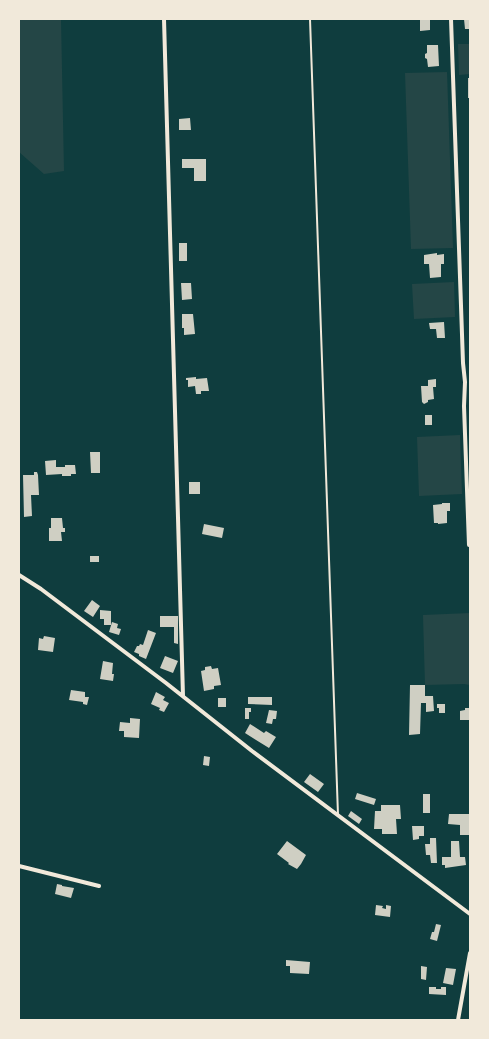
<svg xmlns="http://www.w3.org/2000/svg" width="489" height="1039" viewBox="0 0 489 1039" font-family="'Public Sans',sans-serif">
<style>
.green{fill:#244646}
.building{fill:#cfcfc3}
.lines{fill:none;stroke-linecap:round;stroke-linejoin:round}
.service{stroke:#f1e9da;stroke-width:2}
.minor{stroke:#f1e9da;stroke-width:4}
</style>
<rect width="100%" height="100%" fill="#0f3d3e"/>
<path class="green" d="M 19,19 L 61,19 L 64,171 L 44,174 L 19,152 Z
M 458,44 L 470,44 L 470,74 L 459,75 Z
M 447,72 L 453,248 L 411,249 L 405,73 Z
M 454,282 L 455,317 L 414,319 L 412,284 Z
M 460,435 L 462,494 L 419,496 L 417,437 Z
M 470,613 L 470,685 L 464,684 L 425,685 L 423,615 Z"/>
<path class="building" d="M 420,19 L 430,19 L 430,30 L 420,31 Z
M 464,19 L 470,19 L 470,29 L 465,29 Z
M 427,45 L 438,45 L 439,66 L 428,67 L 427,59 L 425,58 L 425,54 L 427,53 Z
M 468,78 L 470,78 L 470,98 L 468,98 Z
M 190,118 L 191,130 L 179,130 L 179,119 Z
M 182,159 L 206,159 L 206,181 L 194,181 L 194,168 L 182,168 Z
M 179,243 L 187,243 L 187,261 L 179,261 Z
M 437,253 L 437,255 L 444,254 L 444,264 L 441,264 L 441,277 L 430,278 L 429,264 L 424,264 L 424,255 Z
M 181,283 L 191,283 L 192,299 L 182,300 Z
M 182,314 L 193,314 L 195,334 L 184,335 L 184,328 L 182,328 Z
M 444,322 L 445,338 L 437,338 L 436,329 L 430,329 L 429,323 Z
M 196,377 L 196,379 L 207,378 L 209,391 L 201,391 L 201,394 L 196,394 L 195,386 L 188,387 L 188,380 L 186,380 L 186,378 Z
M 436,379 L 436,387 L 433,387 L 434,399 L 428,400 L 428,402 L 424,404 L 422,402 L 421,386 L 428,386 L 428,380 Z
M 425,415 L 432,415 L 432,425 L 425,425 Z
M 90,452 L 100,452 L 100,473 L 91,473 Z
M 56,460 L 56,467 L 65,467 L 65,465 L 75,465 L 76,474 L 71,474 L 71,476 L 62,476 L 62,474 L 46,475 L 45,461 Z
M 34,472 L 37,472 L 38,475 L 39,495 L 31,495 L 32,516 L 24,517 L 23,475 L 34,475 Z
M 189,482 L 200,482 L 200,494 L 189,494 Z
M 442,503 L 450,503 L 450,511 L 447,511 L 447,523 L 438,524 L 438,523 L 434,523 L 433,505 L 442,504 Z
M 51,518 L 62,518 L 63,528 L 65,528 L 65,532 L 61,532 L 62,541 L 49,541 L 49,528 L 51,528 Z
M 204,524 L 224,528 L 222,538 L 202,534 Z
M 90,556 L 99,556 L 99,562 L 90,562 Z
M 92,600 L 100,606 L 93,617 L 84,611 Z
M 100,610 L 111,611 L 111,625 L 104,625 L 104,619 L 100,619 Z
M 160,616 L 178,616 L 178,644 L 174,643 L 174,627 L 160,627 Z
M 112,622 L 118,624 L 117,628 L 121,629 L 119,635 L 109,632 Z
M 148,630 L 156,633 L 146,659 L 139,656 L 139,654 L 134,652 L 137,646 L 139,646 L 140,644 L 143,645 Z
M 44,636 L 55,638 L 53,652 L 38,650 L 39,638 L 43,639 Z
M 165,656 L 178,661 L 173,673 L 160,668 Z
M 103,661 L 113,663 L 112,674 L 114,674 L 113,681 L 100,679 Z
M 211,666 L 212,669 L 218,668 L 221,685 L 214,686 L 214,689 L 204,691 L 201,671 L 205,670 L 205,667 Z
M 410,685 L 425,685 L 425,696 L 433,696 L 434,711 L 426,712 L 426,703 L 421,703 L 420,734 L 409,735 Z
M 71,690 L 85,692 L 85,697 L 89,697 L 87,705 L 83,704 L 83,702 L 69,700 Z
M 156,692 L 165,697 L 163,700 L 169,703 L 164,712 L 159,710 L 160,708 L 151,704 Z
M 248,697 L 272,697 L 272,705 L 248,704 Z
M 218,698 L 226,698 L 226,707 L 218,707 Z
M 437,704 L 445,704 L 445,713 L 439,713 L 439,708 L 437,708 Z
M 245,708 L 251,708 L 251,712 L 249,712 L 249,719 L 245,719 Z
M 465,708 L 469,708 L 469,710 L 470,710 L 470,720 L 460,720 L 460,711 L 465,710 Z
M 269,710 L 277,711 L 276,719 L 273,719 L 272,724 L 266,723 Z
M 130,718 L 140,719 L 139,738 L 124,737 L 124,731 L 119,731 L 120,722 L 130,723 Z
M 250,724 L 264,733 L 266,731 L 276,737 L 269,748 L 245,733 Z
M 204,756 L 210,757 L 209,766 L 203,765 Z
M 310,774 L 324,784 L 318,792 L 304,782 Z
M 357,793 L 376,799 L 374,805 L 355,799 Z
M 423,794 L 430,794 L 430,813 L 423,813 Z
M 381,805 L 400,805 L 401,819 L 396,819 L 397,834 L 382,834 L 382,829 L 374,829 L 375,811 L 381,811 Z
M 351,811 L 362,819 L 359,824 L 348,816 Z
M 449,814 L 470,814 L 470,835 L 460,835 L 460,825 L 448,824 Z
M 412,826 L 424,826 L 424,836 L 419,836 L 419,839 L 413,840 Z
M 430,838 L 436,838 L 437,863 L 431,863 L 430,855 L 426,855 L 425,844 L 430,844 Z
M 287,841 L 306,855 L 301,864 L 297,869 L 288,864 L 289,863 L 277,854 Z
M 451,841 L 459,841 L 460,857 L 465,857 L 466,865 L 445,868 L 445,865 L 442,865 L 442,857 L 451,857 Z
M 57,884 L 62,885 L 62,886 L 74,888 L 71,898 L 55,894 Z
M 376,905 L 383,906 L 382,908 L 386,909 L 386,905 L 391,906 L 390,917 L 375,915 Z
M 436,924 L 441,925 L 437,941 L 430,939 L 432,932 L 434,932 Z
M 286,960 L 310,962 L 309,974 L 290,973 L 290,966 L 286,966 Z
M 421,966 L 427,967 L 426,980 L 421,979 Z
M 446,968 L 456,969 L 453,985 L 443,983 Z
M 429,987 L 436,987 L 436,989 L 441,989 L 441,987 L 446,987 L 446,995 L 429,994 Z"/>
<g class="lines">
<path class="service" d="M 310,19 L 338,815"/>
<path class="minor" d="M 164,19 L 183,696
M 451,19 L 463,363 L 465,382 L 464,406 L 469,545
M 19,575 L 41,589 L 166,683 L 252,751 L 470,914
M 19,866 L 99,886
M 458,1020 L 470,953"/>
</g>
<rect width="489" height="1039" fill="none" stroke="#f1e9da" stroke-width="40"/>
</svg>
